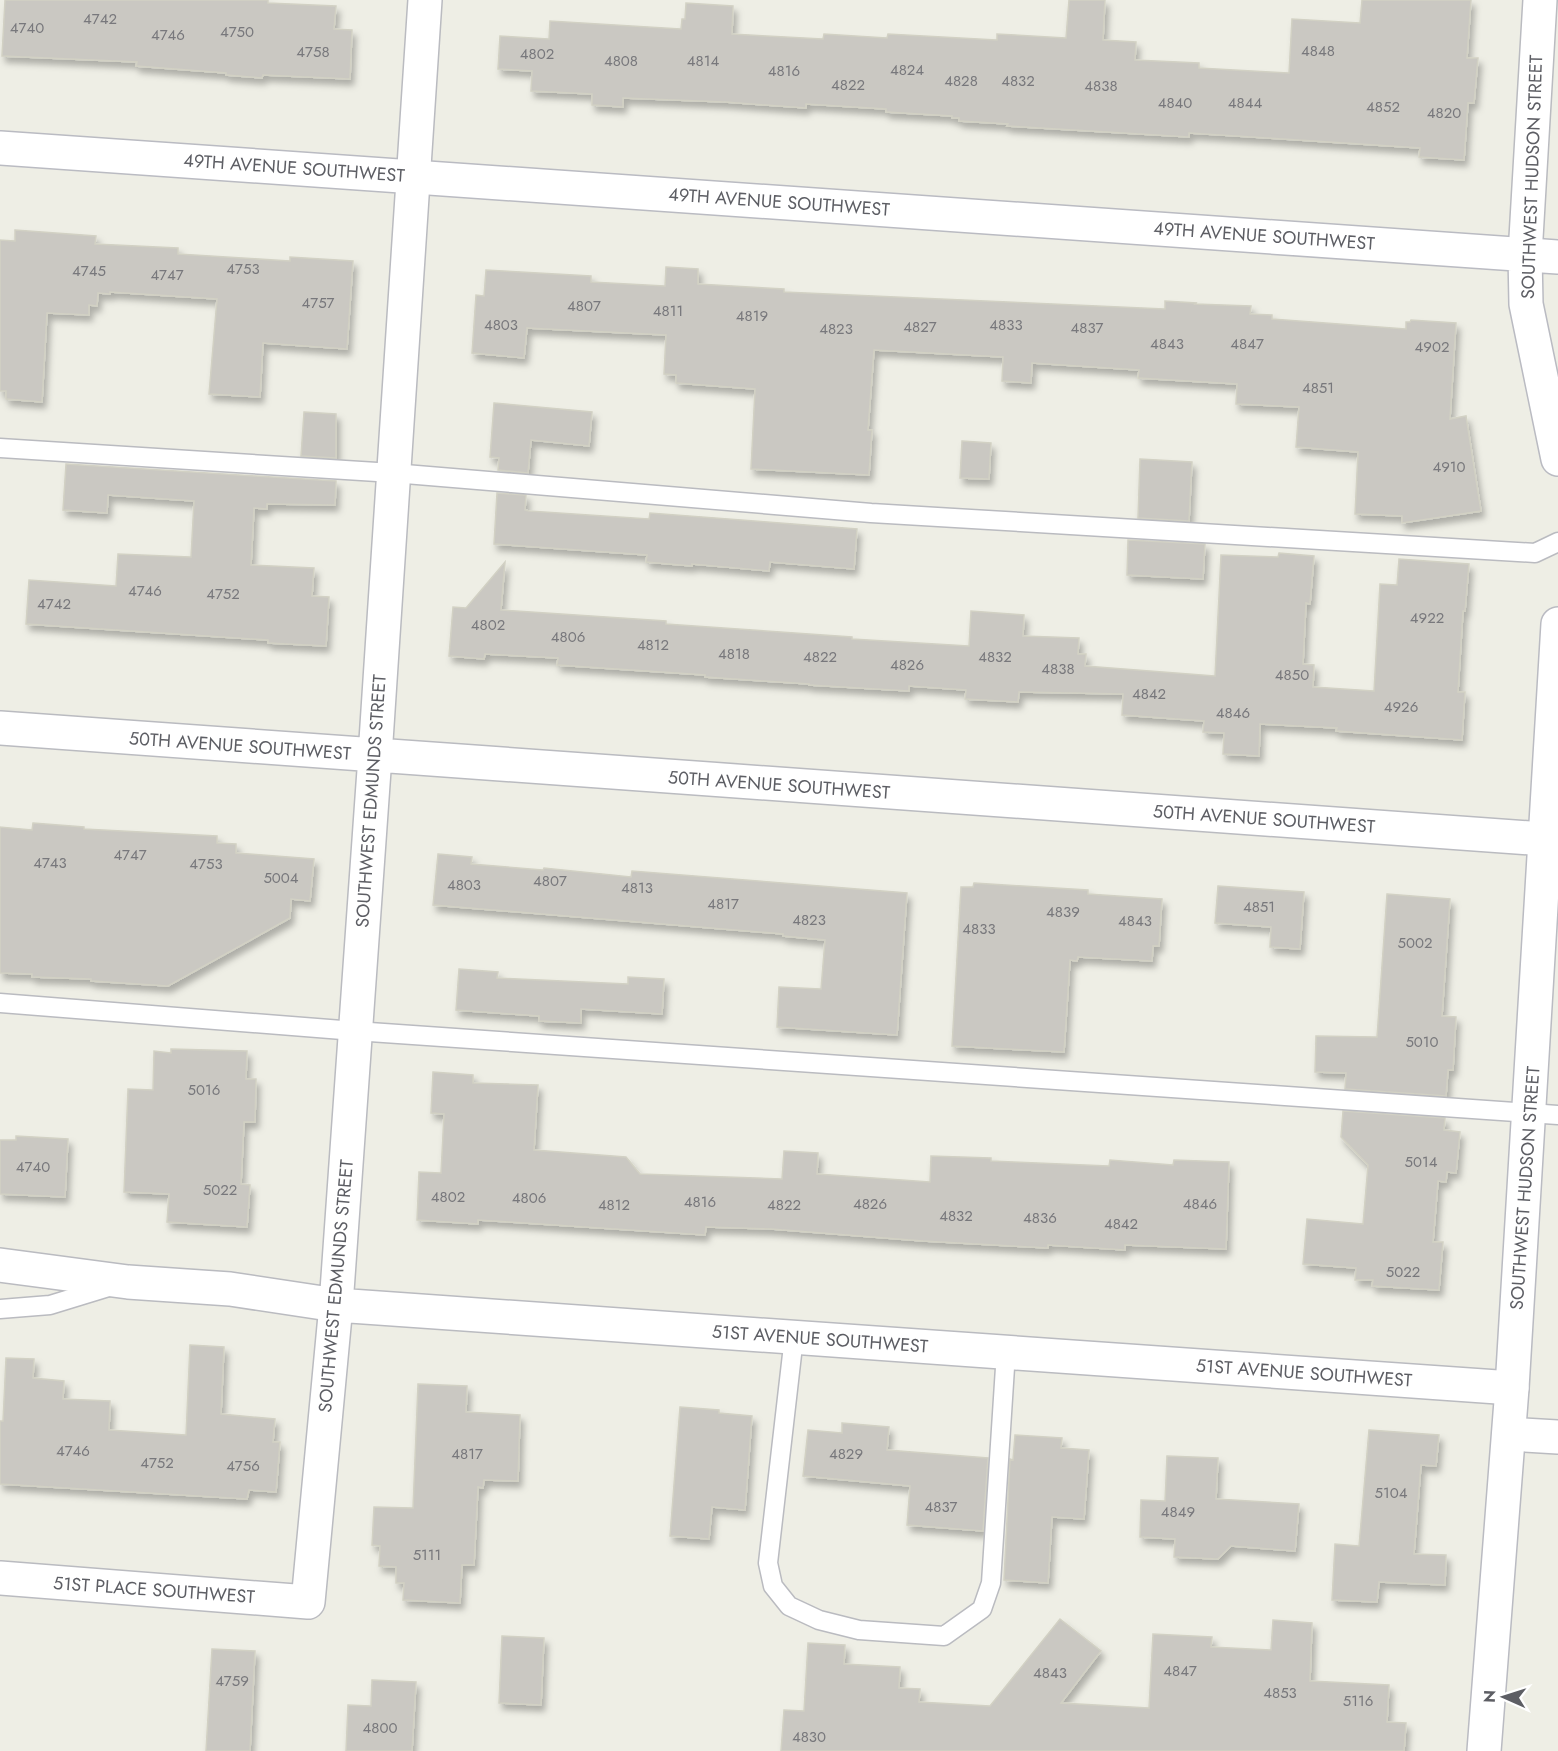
<svg xmlns="http://www.w3.org/2000/svg" width="1558" height="1751" viewBox="0 0 1558 1751" font-family="Jost,sans-serif">
<style>
.building{fill:#cac8c2;stroke:#d2d1c4;stroke-width:1.5;filter:url(#shadow)}
.lines{fill:none;stroke-linecap:round;stroke-linejoin:round}
.lane-casing{stroke:#babbc0;stroke-width:21}
.street-casing{stroke:#babbc0;stroke-width:36}
.secondary-casing{stroke:#babbc2;stroke-width:36}
.lane{stroke:#fff;stroke-width:18}
.street{stroke:#fff;stroke-width:33}
.secondary{stroke:#fff;stroke-width:33}
.labels{text-anchor:middle;stroke-width:4.5;stroke-linejoin:round;paint-order:stroke}
.number-label{font-size:15px;fill:#78787c}
.street-label{font-size:18px;fill:#5d5e64;stroke:#fff}
</style>
<defs>
<filter id="shadow"><feDropShadow dx="3.5" dy="6" stdDeviation="3" flood-color="#0004"/></filter>
</defs>
<rect width="100%" height="100%" fill="#eeeee5"/>
<path class="building" d="M 5,0 L 268,0 L 268,3 L 336,6 L 334,29 L 352,30 L 350,79 L 263,75 L 262,78 L 226,75 L 226,73 L 136,66 L 137,62 L 2,56 Z
M 1069,0 L 1105,0 L 1103,40 L 1136,42 L 1135,60 L 1199,63 L 1199,68 L 1289,73 L 1292,19 L 1360,23 L 1362,0 L 1471,0 L 1467,58 L 1478,58 L 1474,103 L 1468,103 L 1464,160 L 1419,157 L 1420,148 L 1189,133 L 1189,137 L 1007,126 L 1008,124 L 959,121 L 959,118 L 952,118 L 952,116 L 886,112 L 886,109 L 806,104 L 806,108 L 725,102 L 623,98 L 623,107 L 592,105 L 592,94 L 531,91 L 532,71 L 498,69 L 500,36 L 549,39 L 550,21 L 681,29 L 682,19 L 685,19 L 686,3 L 733,6 L 732,34 L 823,39 L 824,34 L 887,38 L 888,34 L 997,40 L 997,34 L 1066,38 Z
M 15,230 L 96,236 L 95,244 L 178,248 L 178,254 L 290,261 L 290,257 L 353,261 L 347,349 L 263,343 L 260,397 L 209,394 L 217,299 L 110,292 L 110,294 L 98,293 L 97,306 L 89,305 L 89,315 L 47,313 L 42,402 L 6,399 L 6,391 L 0,391 L 0,240 L 15,241 Z
M 666,267 L 698,269 L 698,284 L 784,289 L 784,292 L 1165,309 L 1165,301 L 1196,303 L 1195,304 L 1251,306 L 1250,314 L 1272,315 L 1272,319 L 1406,329 L 1406,322 L 1410,322 L 1411,320 L 1456,323 L 1450,419 L 1466,416 L 1481,511 L 1402,523 L 1402,516 L 1355,514 L 1358,452 L 1296,447 L 1299,407 L 1236,404 L 1237,384 L 1138,378 L 1139,370 L 1032,363 L 1031,383 L 1002,381 L 1003,357 L 874,350 L 868,430 L 872,430 L 869,475 L 751,469 L 755,389 L 676,383 L 676,375 L 664,374 L 666,335 L 527,328 L 524,358 L 472,353 L 476,295 L 484,296 L 486,270 L 591,276 L 591,282 L 665,286 Z
M 494,403 L 592,412 L 589,446 L 531,440 L 528,473 L 498,470 L 499,458 L 490,457 Z
M 304,412 L 336,414 L 336,458 L 301,456 Z
M 962,441 L 991,443 L 989,479 L 960,478 Z
M 1140,459 L 1192,462 L 1189,521 L 1138,518 Z
M 66,464 L 336,481 L 335,505 L 267,504 L 267,509 L 254,508 L 251,565 L 314,568 L 312,596 L 329,597 L 326,646 L 268,643 L 268,640 L 26,624 L 29,580 L 116,586 L 118,554 L 191,557 L 194,501 L 108,495 L 107,513 L 63,510 Z
M 497,493 L 526,495 L 525,510 L 529,511 L 649,519 L 650,513 L 857,529 L 854,569 L 770,562 L 769,571 L 692,564 L 692,566 L 646,562 L 647,555 L 494,544 Z
M 1128,540 L 1205,544 L 1203,579 L 1127,575 Z
M 1279,553 L 1314,556 L 1310,604 L 1306,603 L 1303,664 L 1314,665 L 1313,687 L 1374,691 L 1380,584 L 1397,585 L 1399,559 L 1469,564 L 1465,611 L 1463,611 L 1458,692 L 1465,692 L 1462,740 L 1336,731 L 1337,728 L 1260,724 L 1259,756 L 1223,754 L 1224,733 L 1203,732 L 1204,721 L 1122,715 L 1123,694 L 1019,692 L 1018,702 L 965,699 L 966,690 L 909,686 L 909,691 L 809,685 L 809,684 L 705,677 L 705,675 L 557,665 L 558,658 L 485,654 L 484,659 L 449,656 L 453,607 L 466,608 L 505,562 L 501,610 L 666,621 L 666,624 L 852,637 L 852,639 L 969,646 L 971,611 L 1024,615 L 1023,636 L 1079,638 L 1078,654 L 1086,654 L 1085,666 L 1215,676 L 1221,555 L 1278,557 Z
M 33,823 L 84,827 L 84,829 L 217,836 L 217,843 L 236,844 L 236,853 L 314,859 L 310,901 L 291,899 L 290,918 L 168,986 L 91,981 L 91,979 L 32,977 L 32,974 L 0,973 L 0,827 L 32,830 Z
M 438,854 L 472,857 L 471,864 L 543,870 L 544,868 L 631,877 L 632,871 L 907,893 L 897,1035 L 777,1027 L 779,987 L 821,989 L 825,940 L 783,936 L 783,934 L 433,905 Z
M 974,883 L 1088,890 L 1088,894 L 1162,899 L 1159,946 L 1153,946 L 1152,961 L 1078,957 L 1077,961 L 1070,960 L 1064,1052 L 952,1046 L 961,887 L 973,887 Z
M 1218,886 L 1304,892 L 1300,949 L 1270,947 L 1271,927 L 1215,923 Z
M 1387,894 L 1450,899 L 1442,1016 L 1456,1017 L 1453,1070 L 1448,1070 L 1446,1096 L 1345,1089 L 1346,1073 L 1315,1072 L 1316,1036 L 1377,1037 Z
M 459,969 L 498,972 L 497,978 L 628,984 L 628,977 L 664,979 L 662,1014 L 581,1009 L 581,1023 L 539,1021 L 539,1016 L 456,1010 Z
M 171,1049 L 247,1051 L 246,1079 L 256,1079 L 255,1122 L 244,1122 L 241,1184 L 250,1185 L 247,1227 L 167,1222 L 169,1194 L 124,1192 L 128,1089 L 153,1090 L 154,1051 L 171,1053 Z
M 433,1072 L 473,1075 L 473,1083 L 538,1085 L 534,1150 L 626,1157 L 640,1174 L 782,1179 L 784,1151 L 818,1153 L 817,1174 L 930,1182 L 931,1156 L 991,1158 L 991,1161 L 1109,1166 L 1110,1160 L 1173,1165 L 1174,1160 L 1229,1162 L 1226,1249 L 1125,1245 L 1125,1250 L 1048,1245 L 1048,1248 L 923,1241 L 771,1229 L 706,1227 L 705,1235 L 478,1220 L 478,1224 L 417,1220 L 419,1172 L 441,1173 L 444,1114 L 431,1113 Z
M 1343,1111 L 1445,1118 L 1444,1130 L 1460,1132 L 1456,1173 L 1447,1172 L 1446,1182 L 1438,1181 L 1433,1242 L 1443,1242 L 1439,1290 L 1372,1286 L 1373,1280 L 1355,1280 L 1356,1268 L 1303,1264 L 1307,1219 L 1363,1224 L 1368,1165 L 1341,1137 Z
M 16,1136 L 68,1139 L 65,1197 L 0,1194 L 0,1140 L 16,1140 Z
M 190,1345 L 224,1347 L 221,1414 L 275,1419 L 273,1442 L 280,1442 L 276,1492 L 249,1490 L 247,1499 L 0,1484 L 0,1421 L 3,1421 L 6,1358 L 34,1359 L 33,1378 L 64,1381 L 63,1399 L 110,1401 L 109,1430 L 186,1435 Z
M 418,1384 L 467,1386 L 466,1412 L 520,1415 L 518,1481 L 484,1480 L 483,1488 L 478,1487 L 474,1565 L 462,1565 L 460,1603 L 403,1600 L 404,1583 L 396,1583 L 396,1567 L 379,1566 L 380,1546 L 372,1545 L 374,1507 L 413,1508 Z
M 680,1407 L 719,1410 L 719,1413 L 752,1416 L 745,1510 L 712,1507 L 709,1539 L 670,1536 Z
M 842,1423 L 889,1427 L 887,1450 L 988,1458 L 983,1531 L 907,1525 L 910,1486 L 803,1476 L 808,1430 L 842,1433 Z
M 1369,1430 L 1439,1435 L 1436,1466 L 1421,1465 L 1414,1554 L 1446,1555 L 1445,1585 L 1379,1582 L 1377,1602 L 1332,1600 L 1335,1544 L 1359,1546 Z
M 1015,1435 L 1062,1438 L 1061,1448 L 1089,1450 L 1084,1519 L 1052,1517 L 1048,1583 L 1004,1580 L 1010,1459 L 1013,1460 Z
M 1167,1456 L 1218,1458 L 1216,1499 L 1299,1504 L 1295,1551 L 1231,1546 L 1218,1559 L 1174,1557 L 1175,1539 L 1140,1537 L 1141,1500 L 1165,1501 Z
M 1060,1619 L 1101,1651 L 1061,1703 L 1149,1708 L 1153,1634 L 1212,1637 L 1211,1647 L 1271,1650 L 1273,1620 L 1312,1623 L 1310,1681 L 1389,1685 L 1387,1722 L 1406,1723 L 1404,1751 L 781,1751 L 784,1710 L 804,1711 L 808,1643 L 845,1645 L 844,1664 L 900,1667 L 899,1688 L 920,1689 L 919,1702 L 990,1706 Z
M 502,1636 L 544,1638 L 541,1705 L 499,1703 Z
M 212,1649 L 255,1651 L 250,1751 L 206,1751 Z
M 372,1680 L 416,1682 L 412,1751 L 346,1751 L 348,1705 L 371,1706 Z"/>
<g class="lines">
<g class="lane-casing">
<path id="lane" d="M 0,448 L 393,473 L 871,513 L 1535,553 L 1558,542
M 0,1003 L 355,1031 L 1558,1115
M 0,1309 L 50,1305 L 112,1286
M 794,1337 L 768,1563 L 773,1586 L 789,1606 L 819,1620 L 859,1630 L 944,1636 L 982,1609 L 991,1583 L 1006,1352"/>
</g>
<g class="street-casing">
<path id="street" d="M 1525,255 L 1540,0
M 0,728 L 1558,840
M 0,1265 L 128,1282 L 230,1289 L 336,1305 L 1512,1388
M 1509,1434 L 1558,1437
M 0,1578 L 308,1602 L 336,1305 L 375,756 L 425,0"/>
</g>
<g class="secondary-casing">
<path id="secondary" d="M 0,148 L 1558,257
M 1525,255 L 1526,304 L 1558,459
M 1484,1751 L 1512,1388 L 1558,624"/>
</g>
<use href="#lane" class="lane"/>
<use href="#street" class="street"/>
<use href="#secondary" class="secondary"/>
</g>
<g class="labels">
<g class="number-label">
<text x="100" y="24">4742</text>
<text x="27" y="33">4740</text>
<text x="237" y="37">4750</text>
<text x="168" y="40">4746</text>
<text x="1318" y="56">4848</text>
<text x="313" y="57">4758</text>
<text x="537" y="59">4802</text>
<text x="621" y="66">4808</text>
<text x="703" y="66">4814</text>
<text x="907" y="75">4824</text>
<text x="784" y="76">4816</text>
<text x="961" y="86">4828</text>
<text x="1018" y="86">4832</text>
<text x="848" y="90">4822</text>
<text x="1101" y="91">4838</text>
<text x="1175" y="108">4840</text>
<text x="1245" y="108">4844</text>
<text x="1383" y="112">4852</text>
<text x="1444" y="118">4820</text>
<text x="243" y="274">4753</text>
<text x="89" y="276">4745</text>
<text x="167" y="280">4747</text>
<text x="318" y="308">4757</text>
<text x="584" y="311">4807</text>
<text x="668" y="316">4811</text>
<text x="752" y="321">4819</text>
<text x="501" y="330">4803</text>
<text x="1006" y="330">4833</text>
<text x="920" y="332">4827</text>
<text x="1087" y="333">4837</text>
<text x="836" y="334">4823</text>
<text x="1167" y="349">4843</text>
<text x="1247" y="349">4847</text>
<text x="1432" y="352">4902</text>
<text x="1318" y="393">4851</text>
<text x="1449" y="472">4910</text>
<text x="145" y="596">4746</text>
<text x="223" y="599">4752</text>
<text x="54" y="609">4742</text>
<text x="1427" y="623">4922</text>
<text x="488" y="630">4802</text>
<text x="568" y="642">4806</text>
<text x="653" y="650">4812</text>
<text x="734" y="659">4818</text>
<text x="820" y="662">4822</text>
<text x="995" y="662">4832</text>
<text x="907" y="670">4826</text>
<text x="1058" y="674">4838</text>
<text x="1292" y="680">4850</text>
<text x="1149" y="699">4842</text>
<text x="1401" y="712">4926</text>
<text x="1233" y="718">4846</text>
<text x="130" y="860">4747</text>
<text x="50" y="868">4743</text>
<text x="206" y="869">4753</text>
<text x="281" y="883">5004</text>
<text x="550" y="886">4807</text>
<text x="464" y="890">4803</text>
<text x="637" y="893">4813</text>
<text x="723" y="909">4817</text>
<text x="1259" y="912">4851</text>
<text x="1063" y="917">4839</text>
<text x="809" y="925">4823</text>
<text x="1135" y="926">4843</text>
<text x="979" y="934">4833</text>
<text x="1415" y="948">5002</text>
<text x="1422" y="1047">5010</text>
<text x="204" y="1095">5016</text>
<text x="1421" y="1167">5014</text>
<text x="33" y="1172">4740</text>
<text x="220" y="1195">5022</text>
<text x="448" y="1202">4802</text>
<text x="529" y="1203">4806</text>
<text x="700" y="1207">4816</text>
<text x="870" y="1209">4826</text>
<text x="1200" y="1209">4846</text>
<text x="614" y="1210">4812</text>
<text x="784" y="1210">4822</text>
<text x="956" y="1221">4832</text>
<text x="1040" y="1223">4836</text>
<text x="1121" y="1229">4842</text>
<text x="1403" y="1277">5022</text>
<text x="73" y="1456">4746</text>
<text x="467" y="1459">4817</text>
<text x="846" y="1459">4829</text>
<text x="157" y="1468">4752</text>
<text x="243" y="1471">4756</text>
<text x="1391" y="1498">5104</text>
<text x="941" y="1512">4837</text>
<text x="1178" y="1517">4849</text>
<text x="427" y="1560">5111</text>
<text x="1180" y="1676">4847</text>
<text x="1050" y="1678">4843</text>
<text x="232" y="1686">4759</text>
<text x="1280" y="1698">4853</text>
<text x="1358" y="1706">5116</text>
<text x="380" y="1733">4800</text>
<text x="809" y="1742">4830</text>
</g>
<g class="street-label">
<text transform="translate(294 168) rotate(4)" y="6">49TH AVENUE SOUTHWEST</text>
<text transform="translate(1532 177) rotate(-88)" y="6">SOUTHWEST HUDSON STREET</text>
<text transform="translate(779 202) rotate(4)" y="6">49TH AVENUE SOUTHWEST</text>
<text transform="translate(1264 236) rotate(4)" y="6">49TH AVENUE SOUTHWEST</text>
<text transform="translate(240 746) rotate(4)" y="6">50TH AVENUE SOUTHWEST</text>
<text transform="translate(779 785) rotate(4)" y="6">50TH AVENUE SOUTHWEST</text>
<text transform="translate(371 801) rotate(-86)" y="6">SOUTHWEST EDMUNDS STREET</text>
<text transform="translate(1264 819) rotate(4)" y="6">50TH AVENUE SOUTHWEST</text>
<text transform="translate(1525 1188) rotate(-86)" y="6">SOUTHWEST HUDSON STREET</text>
<text transform="translate(336 1286) rotate(-85)" y="6">SOUTHWEST EDMUNDS STREET</text>
<text transform="translate(820 1339) rotate(4)" y="6">51ST AVENUE SOUTHWEST</text>
<text transform="translate(1304 1373) rotate(4)" y="6">51ST AVENUE SOUTHWEST</text>
<text transform="translate(154 1590) rotate(4)" y="6">51ST PLACE SOUTHWEST</text>
</g>
</g>
<g transform="translate(1504 1697) rotate(273)" stroke="#ffffff" stroke-width="4.5" paint-order="stroke">
<path d="M0-4.5L10 22L0 15L-10 22Z" fill="#5d5e64"/>
<text y="-9" font-size="16" font-weight="bold" text-anchor="middle" fill="#5d5e64">N</text>
</g>
</svg>
